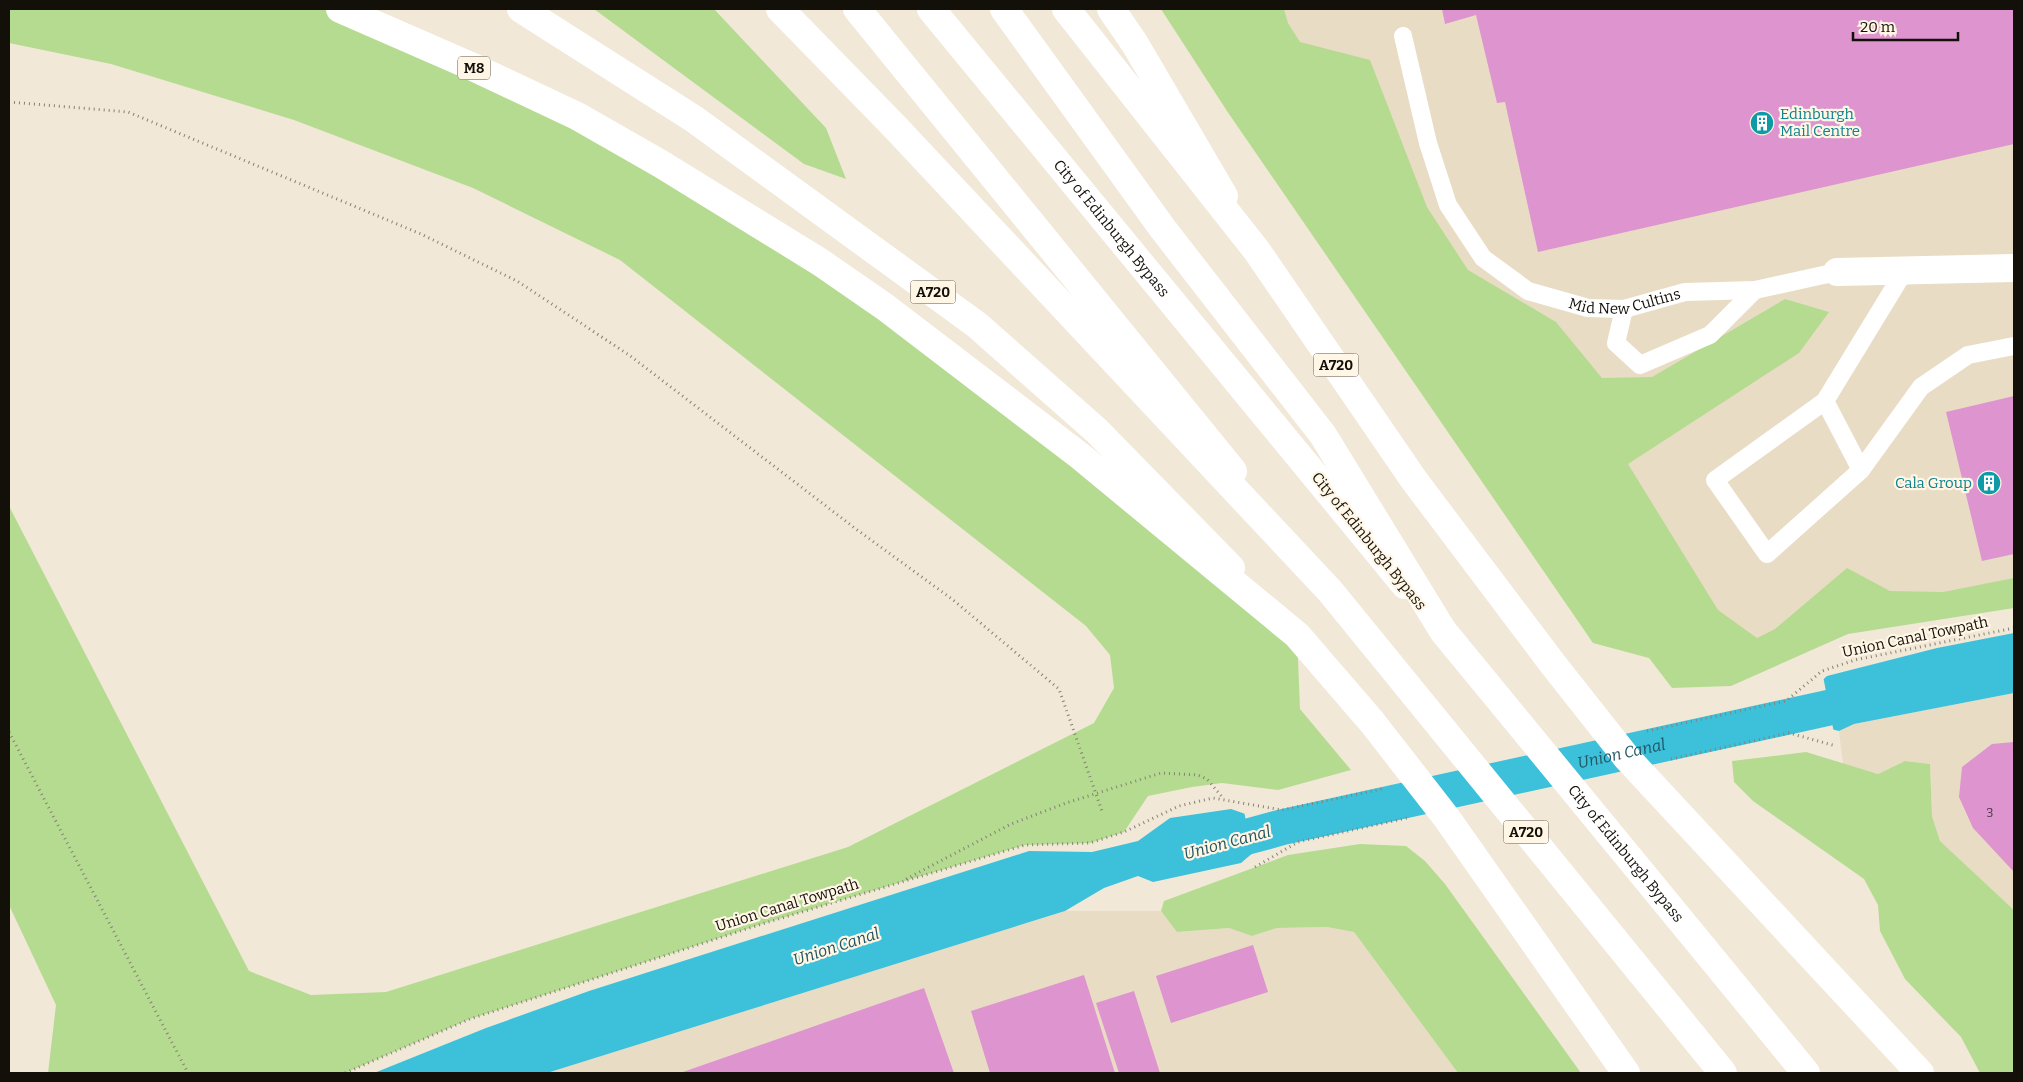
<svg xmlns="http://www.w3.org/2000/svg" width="2023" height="1082" viewBox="0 0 2023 1082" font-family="Bitter,serif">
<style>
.built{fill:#e9dcc5}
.green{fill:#b5db91}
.water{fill:#3dc1db}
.pier{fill:#f2e8d8}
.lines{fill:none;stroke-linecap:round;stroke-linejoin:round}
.canal{stroke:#3dc1db;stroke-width:36}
.building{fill:#dd94cf}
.path{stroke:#878075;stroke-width:3;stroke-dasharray:1 4;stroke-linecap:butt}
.lane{stroke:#fff;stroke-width:18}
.street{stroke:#fff;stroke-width:28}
.primary{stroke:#fff;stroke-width:28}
.highway{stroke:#fff;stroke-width:28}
.labels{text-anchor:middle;stroke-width:4.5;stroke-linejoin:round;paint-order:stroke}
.number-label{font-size:12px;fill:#46313b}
.shield{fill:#fff6e5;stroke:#5a554c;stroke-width:1}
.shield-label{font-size:14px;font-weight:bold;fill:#13100a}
.culture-label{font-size:15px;fill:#0d838f;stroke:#fff6e5;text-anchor:start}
.street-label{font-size:15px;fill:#13100a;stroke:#fff6e5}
.water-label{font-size:16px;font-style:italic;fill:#205561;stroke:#fff6e5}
</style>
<rect width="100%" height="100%" fill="#f2e8d8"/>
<path class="built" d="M 1161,9 L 2014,9 L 2014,596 L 1709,652 L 1229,114 Z
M 2014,693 L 2014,910 L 1940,841 L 1932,816 L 1930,764 L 1905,761 L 1878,774 L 1843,764 L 1839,731 L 1854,724 Z
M 1065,911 L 1161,911 L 1178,932 L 1229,928 L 1252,936 L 1277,928 L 1327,927 L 1354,932 L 1458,1073 L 547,1073 Z"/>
<path class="green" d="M 9,9 L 340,9 L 734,208 L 1297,635 L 1300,709 L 1351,770 L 1278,790 L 1222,783 L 1192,787 L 1148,796 L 1124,832 L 1090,843 L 1025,845 L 762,924 L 470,1019 L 345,1073 L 48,1073 L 56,1005 L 9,905 L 9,506 L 249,971 L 311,995 L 386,992 L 848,847 L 1094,723 L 1114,688 L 1110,655 L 1086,626 L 620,260 L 473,188 L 294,120 L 111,64 L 9,43 Z
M 594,9 L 714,9 L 826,128 L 846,179 L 804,164 Z
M 1161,9 L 1284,9 L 1288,23 L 1300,42 L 1370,60 L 1427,207 L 1468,270 L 1556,322 L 1602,378 L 1652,377 L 1785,299 L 1829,312 L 1799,353 L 1628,464 L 1718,610 L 1757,638 L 1775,629 L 1847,568 L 1890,591 L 1943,592 L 2014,578 L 2014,608 L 1848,634 L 1731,686 L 1672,688 L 1649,658 L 1593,643 L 1229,114 Z
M 1806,752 L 1878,774 L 1905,761 L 1930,764 L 1932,816 L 1940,841 L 2014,910 L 2014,1073 L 1980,1073 L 1961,1037 L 1905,979 L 1880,931 L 1878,905 L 1864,879 L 1753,801 L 1734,782 L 1732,761 Z
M 1360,844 L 1406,846 L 1425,861 L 1445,884 L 1581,1073 L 1458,1073 L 1354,932 L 1327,927 L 1277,928 L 1252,936 L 1229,928 L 1177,932 L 1161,911 L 1164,901 L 1288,855 Z"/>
<path class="water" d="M 2014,633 L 2014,693 L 1854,724 L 1839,731 L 1783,717 L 1827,676 L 1937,648 Z
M 1231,809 L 1283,827 L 1241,863 L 1153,882 L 1138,876 L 1104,888 L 1065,911 L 547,1073 L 374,1073 L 486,1028 L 589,991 L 1029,851 L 1092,852 L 1138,841 L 1170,818 Z"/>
<path class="pier" d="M 1823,676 L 1834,733 L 1781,719 L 1781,715 Z
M 1244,811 L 1286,827 L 1253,857 L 1249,836 Z"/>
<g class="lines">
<path class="canal" id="s1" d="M 1235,840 L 1283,827 L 1832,707"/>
</g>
<path class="building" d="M 1442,9 L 2014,9 L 2014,144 L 1538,252 L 1505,102 L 1497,103 L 1476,15 L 1445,24 Z
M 2014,396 L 2014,554 L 1982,561 L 1946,412 Z
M 2014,742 L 2014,872 L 1973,828 L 1959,797 L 1962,767 L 1992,744 Z
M 1253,945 L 1268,992 L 1171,1023 L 1156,976 Z
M 1084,975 L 1115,1073 L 990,1073 L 971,1011 Z
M 924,988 L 954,1073 L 680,1073 Z
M 1134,991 L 1160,1073 L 1119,1073 L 1096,1003 Z"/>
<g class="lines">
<path class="path" d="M 9,102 L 128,112 L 421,234 L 517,281 L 629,355 L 856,529 L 952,599 L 1059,689 L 1103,814
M 1647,731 L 1786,701 L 1822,671 L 1855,660 L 2014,628
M 9,732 L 188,1073
M 1671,759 L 1789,733 L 1836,746
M 1255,867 L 1298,842 L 1407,818
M 906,879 L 1011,824 L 1066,803 L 1161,773 L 1198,775 L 1207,779 L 1223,798
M 345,1073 L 470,1019 L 762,924 L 1025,845 L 1090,843 L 1124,832 L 1179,806 L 1213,798 L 1282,810 L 1382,789"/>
<g class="lane">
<path id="s2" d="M 1403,36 L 1428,143 L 1448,205 L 1483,258 L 1528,291 L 1588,308 L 1624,309 L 1685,292 L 1755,290 L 1837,272"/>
<path d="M 1905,270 L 1825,401 L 1715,480 L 1767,554 L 1861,470 L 1921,387 L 1968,355 L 2014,346"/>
<path d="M 1624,309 L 1616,343 L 1640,365 L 1710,335 L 1755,290"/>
<path d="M 1825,401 L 1861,470"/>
</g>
<path class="street" d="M 1837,272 L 2014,268"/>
<g class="primary">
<path d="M 521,9 L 694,119 L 977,325 L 1097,431 L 1231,568"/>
<path d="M 857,9 L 1233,471"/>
<path id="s3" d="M 931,9 L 1405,585"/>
<path d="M 1111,9 L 1135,44 L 1224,196"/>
</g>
<g class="highway">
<path d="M 340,9 L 473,67 L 577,116 L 661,164 L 820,262 L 885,307 L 1080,456 L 1297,635 L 1372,722 L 1446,817 L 1626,1073"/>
<path d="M 780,9 L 895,127 L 1330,591 L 1723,1073"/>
<path id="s4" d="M 1004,9 L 1163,229 L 1323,435 L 1443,631 L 1806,1073"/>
<path d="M 1066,9 L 1257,251 L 1414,480 L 1552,663 L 1627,758 L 1920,1073"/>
</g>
</g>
<defs>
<g id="building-disc" transform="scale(1.25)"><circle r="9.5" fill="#0f9aa8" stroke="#fff6e5"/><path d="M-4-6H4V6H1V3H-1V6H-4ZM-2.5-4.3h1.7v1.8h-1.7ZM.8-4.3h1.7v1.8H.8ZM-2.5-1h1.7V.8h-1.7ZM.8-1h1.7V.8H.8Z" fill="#fff"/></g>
</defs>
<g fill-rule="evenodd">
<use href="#building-disc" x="1762" y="123"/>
<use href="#building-disc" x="1989" y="483"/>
</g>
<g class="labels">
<g class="number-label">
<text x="1990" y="817">3</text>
</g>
<g class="shield">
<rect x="458" y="56.5" width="32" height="23" rx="4"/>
<rect x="910.5" y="280.5" width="45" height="23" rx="4"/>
<rect x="1313.5" y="353.5" width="45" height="23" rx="4"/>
<rect x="1503.5" y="820.5" width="45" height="23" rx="4"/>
</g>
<g class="shield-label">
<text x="474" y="73">M8</text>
<text x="933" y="297">A720</text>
<text x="1336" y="370">A720</text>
<text x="1526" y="837">A720</text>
</g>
<g class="culture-label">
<text x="1780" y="119">Edinburgh<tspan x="1780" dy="17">Mail Centre</tspan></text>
<text x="1972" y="488" text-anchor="end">Cala Group</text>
</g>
<g class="street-label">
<text dy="5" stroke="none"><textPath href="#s3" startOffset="284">City of Edinburgh Bypass</textPath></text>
<text dy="5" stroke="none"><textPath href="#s2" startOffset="394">Mid New Cultins</textPath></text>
<text transform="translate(1369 541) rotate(51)" y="5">City of Edinburgh Bypass</text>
<text transform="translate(1915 637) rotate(-12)" y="5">Union Canal Towpath</text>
<text dy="5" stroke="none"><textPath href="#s4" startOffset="1050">City of Edinburgh Bypass</textPath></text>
<text transform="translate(787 905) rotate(-17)" y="5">Union Canal Towpath</text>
</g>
<g class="water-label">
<text dy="6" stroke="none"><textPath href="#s1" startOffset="396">Union Canal</textPath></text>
<text transform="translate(1227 842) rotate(-15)" y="6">Union Canal</text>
<text transform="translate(836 946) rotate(-18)" y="6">Union Canal</text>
</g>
</g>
<rect width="2023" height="1082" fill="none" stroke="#13100a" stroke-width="20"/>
<path d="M1853 32v8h105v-8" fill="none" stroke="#13100a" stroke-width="2.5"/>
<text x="1860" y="32" font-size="15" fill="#13100a" stroke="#fff6e5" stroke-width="4" paint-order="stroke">20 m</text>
</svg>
